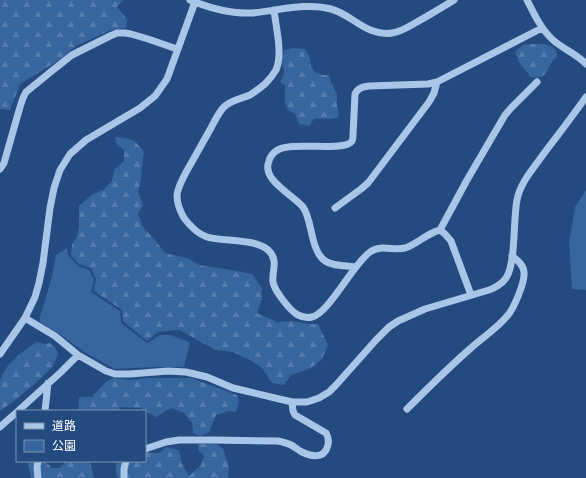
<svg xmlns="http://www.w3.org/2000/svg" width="586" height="478" viewBox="0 0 586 478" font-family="Karla,'Noto Sans JP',sans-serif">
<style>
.green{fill:#37659d}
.forest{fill:url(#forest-firs)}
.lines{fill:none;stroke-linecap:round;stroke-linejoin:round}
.minor{stroke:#a9c5e7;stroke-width:7}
</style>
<defs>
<pattern id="forest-firs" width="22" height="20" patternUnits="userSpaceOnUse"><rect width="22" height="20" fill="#37659d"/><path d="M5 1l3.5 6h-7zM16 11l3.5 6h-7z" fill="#557cac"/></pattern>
</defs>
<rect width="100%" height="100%" fill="#234b80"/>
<path class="green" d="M 586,190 L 586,290 L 572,289 L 569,243 L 575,207 Z
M 67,248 L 68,255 L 78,266 L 89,270 L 94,280 L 91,292 L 120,311 L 121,323 L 147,343 L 160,335 L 170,335 L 190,342 L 184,367 L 155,367 L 115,369 L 86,353 L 61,335 L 40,322 L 40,317 L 52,276 L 56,255 Z"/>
<path class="forest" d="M 0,0 L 123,0 L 117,7 L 127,19 L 126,28 L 111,30 L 76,46 L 61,59 L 20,84 L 10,110 L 0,109 Z
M 524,44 C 535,45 558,40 557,57 C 545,65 551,81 530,77 C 527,71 525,70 521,65 C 518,62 517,56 515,52 Z
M 292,48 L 305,49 L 310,58 L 311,66 L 315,72 L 323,75 L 329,75 L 331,83 L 337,94 L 337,105 L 339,114 L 337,118 C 329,120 323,118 314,119 L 309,126 L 299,124 L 295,114 L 289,111 L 285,104 L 285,85 L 280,82 L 284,74 L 284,69 L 282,66 L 282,56 L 285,50 Z
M 115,137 C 130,138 135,139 144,152 L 142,166 L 141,179 L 138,192 L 143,205 L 138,214 L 143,227 L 155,240 L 165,253 L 187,258 L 199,265 L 231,270 L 252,274 L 262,288 L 262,298 L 257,313 L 277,322 L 292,321 L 309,324 L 318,324 L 328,345 L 322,359 L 311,368 L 291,375 L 284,385 L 272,383 L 262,368 L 252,361 L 233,352 L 215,350 L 180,330 L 158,332 L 147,341 L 123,321 L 122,310 L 94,291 L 96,279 L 91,268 L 79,264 L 71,255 L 72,244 L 77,237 L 79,225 L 79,206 L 93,194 L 103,190 L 112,181 L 114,170 L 124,161 L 124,150 L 117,145 Z
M 37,342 L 45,344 L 50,343 L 55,347 L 58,354 L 53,366 L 37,382 L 14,401 L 0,411 C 0,402 0,392 0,383 C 2,366 24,350 37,342 Z
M 113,378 L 132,380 L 147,378 L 191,378 L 237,395 L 239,402 L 236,412 L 229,411 L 216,415 L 209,432 L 201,436 L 193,433 L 192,423 L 184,413 L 171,408 L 156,417 L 140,408 L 121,407 L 117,411 L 78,411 L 79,398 L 82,397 L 92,397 L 106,382 Z
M 198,444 L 217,444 L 223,449 L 229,467 L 228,478 L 118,478 L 116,472 L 117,461 L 145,461 L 145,452 L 159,453 L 166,447 L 179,450 L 182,464 L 189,476 L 201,465 L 204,456 L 198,450 Z
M 29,461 L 45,461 L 52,468 L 60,468 L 65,461 L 90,461 L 94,478 L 31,478 L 28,462 Z"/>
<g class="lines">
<path class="minor" d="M 190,0 C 209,8 231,14 252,13 C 278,11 305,2 331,9 C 353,15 367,37 392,33 C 400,32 408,27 415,23 C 428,16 441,8 454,0
M 527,0 C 534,14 541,29 553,40 C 563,49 577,54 586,64
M 274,10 C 276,28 283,54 276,70 C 273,75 269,80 265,84 C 260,88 255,92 250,95 C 241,99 230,100 223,108 C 219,113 215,120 212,126 C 206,137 199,149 193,160 C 188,169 177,186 177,196 C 177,204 180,211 184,218 C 190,226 198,234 207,237 C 225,243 271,236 274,261 C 275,267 272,275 273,282 C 274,290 290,311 298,315 C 302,317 308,318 312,317 C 329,313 353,264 370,252 C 381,244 393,251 405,248 C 418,244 427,233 440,230 L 445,234 L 451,241 L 471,295
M 0,169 L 4,163 L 20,107 L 23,98 L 26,92 L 53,70 L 72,55 L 110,36 L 117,33 L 125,33 L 131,34 L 148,39 L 177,49
M 335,208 L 361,189 L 368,183 L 429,102 L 434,93 L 437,82
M 440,230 L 467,180 L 505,115 L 511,108 L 537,82
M 355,267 C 331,264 320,267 313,239 C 310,228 309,216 303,207 C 292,194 261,180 269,161 C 270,157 272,154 276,151 C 290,140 345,153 352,141 C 353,139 353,137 353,135 L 355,94 C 358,88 362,87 369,86 L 428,84 L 437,82 L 542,28
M 25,318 L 55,336 L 78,355 L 106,371 L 115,374 L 130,374 L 168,371 L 186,372 L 207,377 L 233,388 L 292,402 L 307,402 L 319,398 L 329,392 L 336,385 L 376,340 L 389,327 L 398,321 L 425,309 L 489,290 C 495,288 503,283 506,278 C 516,264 513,219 517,200 C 520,183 533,169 542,156 C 557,136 572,117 586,97
M 0,354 L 25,318 L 35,297 L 39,283 L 43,263 L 50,208 L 54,188 L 60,170 L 70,154 L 86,140 L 140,108 L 155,96 L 167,79 L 195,2
M 407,409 C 428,388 449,367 471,348 C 483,337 498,328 508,315 C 514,308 525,282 524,273 C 524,265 517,260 512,256
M 18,411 L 61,372 L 78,355
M 45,411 L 48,383
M 0,427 L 17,412
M 145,449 L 166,442 L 179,440 L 213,440 L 278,441 C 283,442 287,443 291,445 C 295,447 298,450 302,452 C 310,456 323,459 327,448 C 329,443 329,438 326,433 L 295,415 L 293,411 L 292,402
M 38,461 L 37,467 L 38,478
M 124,478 L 124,469 L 126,461"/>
</g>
<rect x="16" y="410" width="130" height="52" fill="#234b80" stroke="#7b93b3"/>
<rect x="24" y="423" width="20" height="6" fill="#a9c5e7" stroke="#7b93b3"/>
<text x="52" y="430" font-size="12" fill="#ffffff">道路</text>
<rect x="24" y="440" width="20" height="12" fill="#37659d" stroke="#7b93b3"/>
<text x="52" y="450" font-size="12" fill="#ffffff">公園</text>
</svg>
